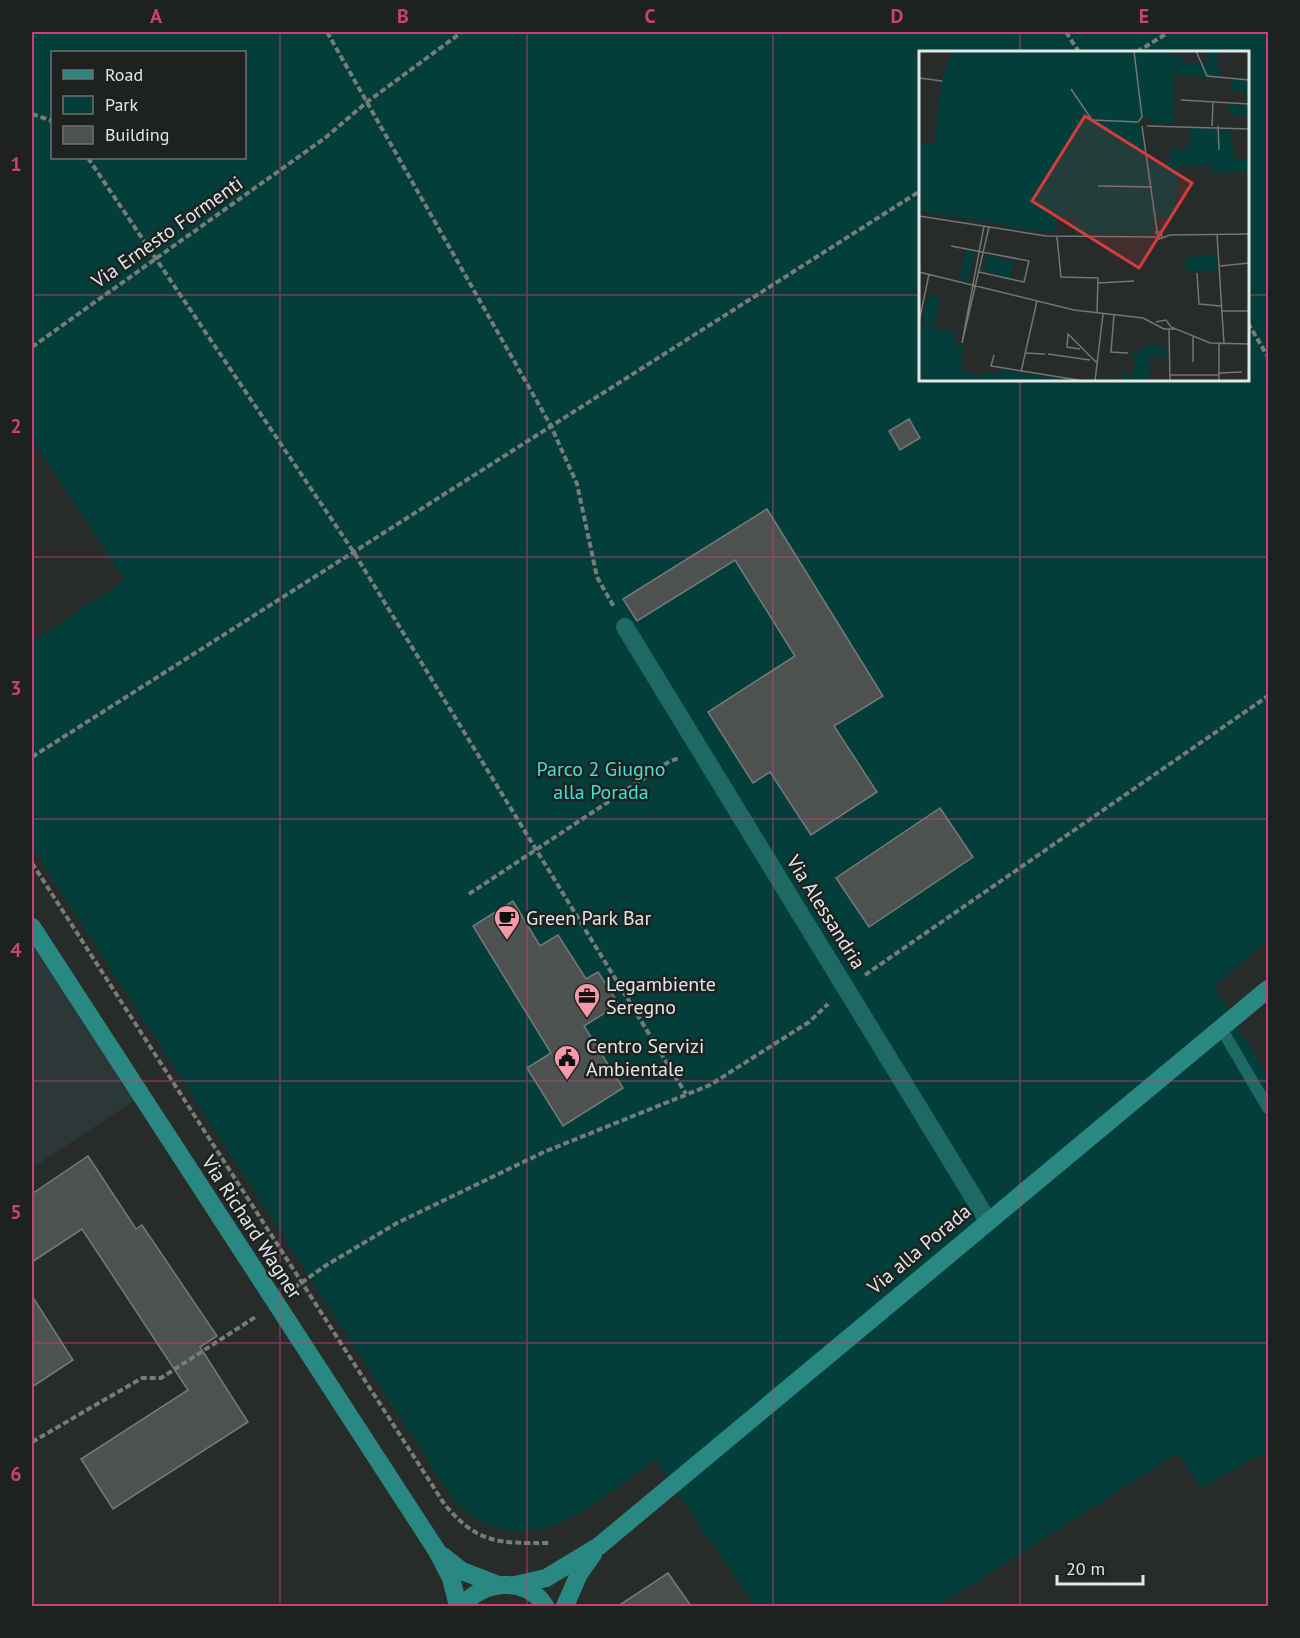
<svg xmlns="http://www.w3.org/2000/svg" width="1300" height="1638" viewBox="0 0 1300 1638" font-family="'PT Sans',sans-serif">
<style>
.built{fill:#2c3837}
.green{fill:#043e3a;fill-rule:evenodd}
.building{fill:#4d5251;stroke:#747979;stroke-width:1.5}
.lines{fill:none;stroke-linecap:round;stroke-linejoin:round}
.path{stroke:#777c7b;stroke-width:4;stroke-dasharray:6 3;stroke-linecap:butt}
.lane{stroke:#1e6964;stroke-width:12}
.street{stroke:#1e6964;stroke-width:18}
.secondary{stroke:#298881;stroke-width:18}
.grid{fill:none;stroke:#c94177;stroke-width:1.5;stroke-opacity:0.55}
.labels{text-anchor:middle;stroke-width:5;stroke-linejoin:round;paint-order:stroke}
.street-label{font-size:20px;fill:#e3e6e6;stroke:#1d2221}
.park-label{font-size:20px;fill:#41e1d6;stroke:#1d2221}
.poi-label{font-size:20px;fill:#e3e6e6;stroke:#1d2221;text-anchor:start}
.inset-road{fill:none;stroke:#727676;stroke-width:1.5}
.view{fill:#d73b3b;fill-opacity:0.15;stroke:#d73b3b;stroke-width:3}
.inset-edge{fill:none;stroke:#e3e6e6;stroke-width:3}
.neatline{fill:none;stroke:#c94177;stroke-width:2}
.grid-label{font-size:20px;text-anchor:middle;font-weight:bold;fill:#c94177}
</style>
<rect width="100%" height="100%" fill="#272c2b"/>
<path class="built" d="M 32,945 L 135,1100 L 32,1168 Z"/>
<path class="green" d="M 32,32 L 1268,32 L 1268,940 L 1214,986 L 1268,1076 L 1268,1450 L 1201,1488 L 1178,1453 L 938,1606 L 755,1606 L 655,1460 C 593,1504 525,1571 454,1501 L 32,847 L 32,642 L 125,580 L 32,439 ZM 52,52 L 244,52 L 244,158 L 52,158 ZM 920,52 L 1248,52 L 1248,380 L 920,380 Z"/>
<path class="building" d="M 909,419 L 920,438 L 900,450 L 889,431 Z
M 767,509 L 883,696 L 834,726 L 877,792 L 811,835 L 770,772 L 753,783 L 708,712 L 795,656 L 735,560 L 637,621 L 623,599 Z
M 940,808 L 973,857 L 869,927 L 836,878 Z
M 513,901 L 540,946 L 558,935 L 586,979 L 598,972 L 619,1004 L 584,1026 L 623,1088 L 563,1126 L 527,1068 L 551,1053 L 473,926 Z
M 88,1156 L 136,1229 L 142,1225 L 217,1336 L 200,1347 L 248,1422 L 113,1509 L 81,1459 L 188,1390 L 82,1229 L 32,1262 L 32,1194 Z
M 32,1296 L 73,1360 L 32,1387 Z
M 668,1573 L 691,1606 L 618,1606 Z"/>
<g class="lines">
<path class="path" d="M 327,32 L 551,426 L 577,484 L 597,577 L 614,607
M 1066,32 L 1079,52
M 1137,52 L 1169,32
M 32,114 L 52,121
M 88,158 L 353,551 L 686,1094
M 1248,323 L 1268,357
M 32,347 L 325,138 L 367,102 L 462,32
M 32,757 L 920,191
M 32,863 L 445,1505 C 479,1545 500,1543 550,1543
M 469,894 L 670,761 L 680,758
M 865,975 L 1268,696
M 294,1288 L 325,1266 L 397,1223 L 544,1152 L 710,1085 L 809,1022 L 828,1004
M 32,1442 L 142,1378 L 161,1378 L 257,1316"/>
<path class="lane" d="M 1221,1028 L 1268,1108"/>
<path class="street" d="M 625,627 L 988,1221"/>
<path class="secondary" d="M 32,927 L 437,1551 L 451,1578 L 458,1606
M 443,1556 L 462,1571 L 498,1585
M 515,1585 L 546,1578 L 599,1546 L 1268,989
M 463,1606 C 482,1580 527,1576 545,1606
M 565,1606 L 579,1574 L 593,1554"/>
</g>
<path class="grid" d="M 280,32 L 280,1606M 527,32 L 527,1606M 773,32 L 773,1606M 1020,32 L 1020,52M 32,295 L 920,295M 1248,295 L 1268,295M 1020,380 L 1020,1606M 32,557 L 1268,557M 32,819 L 1268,819M 32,1081 L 1268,1081M 32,1343 L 1268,1343"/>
<defs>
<g id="cafe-pin" transform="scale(1.35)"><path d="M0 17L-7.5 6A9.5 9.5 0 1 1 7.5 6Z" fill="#f39aaa" stroke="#1d2221"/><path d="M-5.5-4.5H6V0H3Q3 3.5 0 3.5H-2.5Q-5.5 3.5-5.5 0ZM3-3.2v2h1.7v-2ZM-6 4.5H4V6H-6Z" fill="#111"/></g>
<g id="office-pin" transform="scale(1.35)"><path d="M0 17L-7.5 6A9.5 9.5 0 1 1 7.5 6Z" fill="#f39aaa" stroke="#1d2221"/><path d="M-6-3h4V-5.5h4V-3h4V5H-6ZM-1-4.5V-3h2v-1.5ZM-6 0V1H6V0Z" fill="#111"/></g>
<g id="civic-pin" transform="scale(1.35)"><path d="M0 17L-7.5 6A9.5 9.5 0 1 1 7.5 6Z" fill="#f39aaa" stroke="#1d2221"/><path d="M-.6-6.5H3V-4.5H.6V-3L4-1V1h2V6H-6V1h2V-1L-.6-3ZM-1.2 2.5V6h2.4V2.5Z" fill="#111"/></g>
</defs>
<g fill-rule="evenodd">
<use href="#cafe-pin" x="507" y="918"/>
<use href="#office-pin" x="587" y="996"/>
<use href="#civic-pin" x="567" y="1058"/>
</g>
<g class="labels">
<g class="street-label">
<text transform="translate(167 232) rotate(-35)" y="7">Via Ernesto Formenti</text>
<text transform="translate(826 912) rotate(58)" y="7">Via Alessandria</text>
<text transform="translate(252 1227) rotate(57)" y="7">Via Richard Wagner</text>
<text transform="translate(919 1249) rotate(-40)" y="7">Via alla Porada</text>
</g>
<g class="park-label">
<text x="601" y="776">Parco 2 Giugno<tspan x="601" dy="23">alla Porada</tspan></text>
</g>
<g class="poi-label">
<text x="526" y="925">Green Park Bar</text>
<text x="606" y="991">Legambiente<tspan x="606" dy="23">Seregno</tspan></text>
<text x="586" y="1053">Centro Servizi<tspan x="586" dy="23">Ambientale</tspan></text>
</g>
</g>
<g transform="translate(919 51)">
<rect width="330" height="330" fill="#272c2b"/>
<path d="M 33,0 L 251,0 L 251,5 L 262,5 L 262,11 L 282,13 L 288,12 L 287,0 L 307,0 L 298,5 L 301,27 L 254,23 L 255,72 L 236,72 L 226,64 L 220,68 L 227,111 L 250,112 L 250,98 L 271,98 L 271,77 L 311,78 L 316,109 L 330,107 L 330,140 L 328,121 L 293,122 L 292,115 L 259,115 L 256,166 L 235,167 L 234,179 L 229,182 L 156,183 L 155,166 L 136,166 L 136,181 L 127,181 L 0,160 L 0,91 L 15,94 L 23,28 ZM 321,29 L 330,31 L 330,51 L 327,51 L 327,41 L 312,40 L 312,30 ZM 310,53 L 330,55 L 329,65 L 310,64 ZM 47,199 L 56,203 L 48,230 L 40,228 ZM 67,203 L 94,211 L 91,227 L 64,220 ZM 297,204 L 298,219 L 267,221 L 266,206 ZM 15,244 L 21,247 L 15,275 L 8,275 L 3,269 L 8,245 ZM 0,274 L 37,282 L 36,294 L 45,296 L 41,320 L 66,326 L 67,320 L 79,324 L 81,319 L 156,330 L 0,330 ZM 224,294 L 246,295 L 247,306 L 231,305 L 229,330 L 177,330 L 179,326 L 202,329 L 203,322 L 214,326 L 216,309 L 211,301 L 222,302 Z" fill="#043e3a"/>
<path class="inset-road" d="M 277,0 L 288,25 L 330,29M 0,27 L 23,30M 152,38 L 173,69 L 219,71 L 223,66 L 215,0M 262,49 L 330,53M 223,75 L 238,180M 228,75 L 330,78M 293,75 L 294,51M 299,75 L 300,99M 179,135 L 233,136M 0,165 L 127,185 L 237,186M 65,175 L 43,292 L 70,176M 298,183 L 305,293M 138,186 L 142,226 L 179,227 L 178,262M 243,186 L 242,181 L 237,181 L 240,188 L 251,184 L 330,183M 32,195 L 110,210 L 105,231 L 60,221M 301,215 L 330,212M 0,221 L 155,259 L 224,267 L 245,278 L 256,278M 278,222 L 280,253 L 302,255M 179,232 L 215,230M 302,260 L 330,260M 195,264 L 192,301 L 209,302M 0,271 L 10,223M 237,271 L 247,269 L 252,276 L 291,292 L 330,293M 250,278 L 251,330M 274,286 L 274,311M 161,298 L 148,296 L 149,283 L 178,312M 106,302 L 126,303M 129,303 L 171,309M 75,304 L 72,315 L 165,330M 102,321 L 118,250M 300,322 L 323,321M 251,324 L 300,324M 176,330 L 184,263M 300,330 L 300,293"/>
<path class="view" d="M 166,65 L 273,132 L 220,217 L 113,150 Z"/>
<rect width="330" height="330" class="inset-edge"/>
</g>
<rect width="1300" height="1638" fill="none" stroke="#1d2221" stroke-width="66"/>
<rect x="51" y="51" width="195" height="108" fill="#1d2221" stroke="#6c7070" stroke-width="1.5"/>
<rect x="63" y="70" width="30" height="9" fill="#298881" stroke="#6c7070" stroke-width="1.5"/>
<text x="105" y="81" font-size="18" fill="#e3e6e6">Road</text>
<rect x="63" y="96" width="30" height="18" fill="#043e3a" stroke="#6c7070" stroke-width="1.5"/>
<text x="105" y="111" font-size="18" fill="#e3e6e6">Park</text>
<rect x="63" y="126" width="30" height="18" fill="#4d5251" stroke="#6c7070" stroke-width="1.5"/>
<text x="105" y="141" font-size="18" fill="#e3e6e6">Building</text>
<path d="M1057 1575v9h86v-9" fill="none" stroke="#e3e6e6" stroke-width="3"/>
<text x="1066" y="1575" font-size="18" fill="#e3e6e6" stroke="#1d2221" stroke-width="4.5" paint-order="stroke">20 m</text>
<rect x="33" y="33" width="1234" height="1572" class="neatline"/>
<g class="grid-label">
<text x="156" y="23">A</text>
<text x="403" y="23">B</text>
<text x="650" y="23">C</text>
<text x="897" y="23">D</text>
<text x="1144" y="23">E</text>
<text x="16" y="171">1</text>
<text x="16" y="433">2</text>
<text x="16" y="695">3</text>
<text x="16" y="957">4</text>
<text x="16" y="1219">5</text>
<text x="16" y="1481">6</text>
</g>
</svg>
